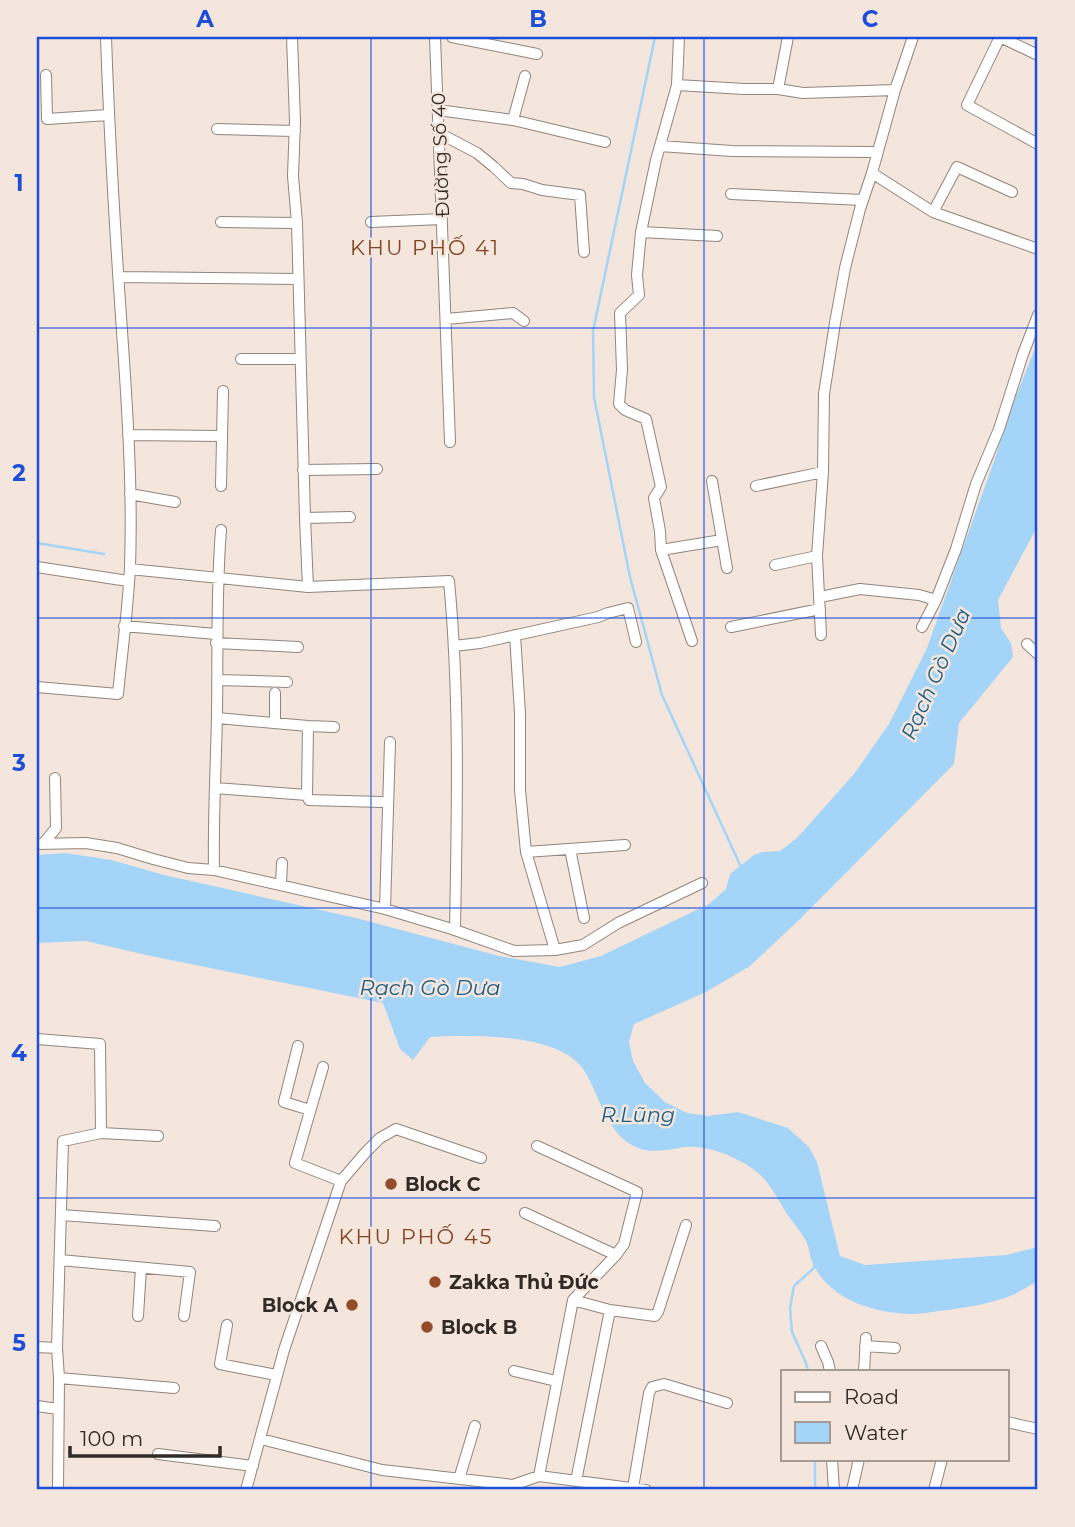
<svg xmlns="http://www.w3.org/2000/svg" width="1075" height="1527" viewBox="0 0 1075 1527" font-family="Montserrat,sans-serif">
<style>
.water{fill:#a4d5f8}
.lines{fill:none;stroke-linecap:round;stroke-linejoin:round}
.stream{stroke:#a4d5f8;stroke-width:2.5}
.street-casing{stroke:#91857b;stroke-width:12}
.street{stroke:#fff;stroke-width:10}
.grid{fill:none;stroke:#1d4ed8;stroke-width:2;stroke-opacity:0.55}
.poi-dot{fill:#934c27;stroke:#f4e6dc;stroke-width:2.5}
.labels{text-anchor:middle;stroke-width:5;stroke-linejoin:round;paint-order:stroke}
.street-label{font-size:19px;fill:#302b27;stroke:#f4e6dc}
.poi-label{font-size:19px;font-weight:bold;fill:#302b27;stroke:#f4e6dc;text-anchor:start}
.neighbourhood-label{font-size:21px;letter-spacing:2px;fill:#844321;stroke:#f4e6dc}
.water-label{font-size:21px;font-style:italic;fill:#1f5d84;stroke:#f4e6dc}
.neatline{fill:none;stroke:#1d4ed8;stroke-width:2.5}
.grid-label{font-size:23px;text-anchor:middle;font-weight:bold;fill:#1d4ed8}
</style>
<rect width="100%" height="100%" fill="#f4e6dc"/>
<path class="water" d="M 1038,341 L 1038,525 L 998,600 L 1001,628 L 1011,643 L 1013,657 L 959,723 L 954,764 L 800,919 L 750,966 L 706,992 L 634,1024 L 629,1042 L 633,1061 L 645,1083 L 665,1102 L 687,1113 L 708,1116 L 738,1112 L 788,1128 L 809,1147 L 817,1162 L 840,1256 L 865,1265 L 1006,1255 L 1038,1247 L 1038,1281 C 1028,1286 1017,1294 1005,1298 C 987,1304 968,1307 948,1310 C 936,1311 923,1314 911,1314 C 875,1313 834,1301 815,1268 C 810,1261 810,1251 807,1243 C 802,1233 795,1225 789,1217 C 779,1202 772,1185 758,1173 C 740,1158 709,1145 685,1147 C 670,1149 652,1154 638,1148 C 606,1135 601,1098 585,1072 C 562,1032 470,1035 430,1037 L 413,1060 L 400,1049 L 383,1003 L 146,955 L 86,941 L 37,943 L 37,855 L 66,853 L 111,860 L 164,875 L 356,918 L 499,956 L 560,967 L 601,956 L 709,904 L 726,889 L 730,874 L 754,855 L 762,852 L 780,851 L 797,838 L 854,774 L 889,724 L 927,648 L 994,461 L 1010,411 Z"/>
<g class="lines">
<path class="stream" d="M 655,37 L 593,331 L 594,397 L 630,577 L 662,695 L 741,867
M 37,543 L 104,554
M 808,1371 L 806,1363 L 792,1332 L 790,1308 L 794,1286 L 816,1266
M 815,1459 L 815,1490"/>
<g class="street-casing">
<path id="street" d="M 292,37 L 295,121 L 293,176 L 297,223 L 305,518 L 308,587
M 435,37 L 450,442
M 452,37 L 537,54
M 679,37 L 677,85 L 656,160 L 641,232 L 637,275 L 639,295 L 620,313 L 622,370 L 619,404 L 625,410 L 646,419 L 661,487 L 654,498 L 660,531 L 661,550 L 692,641
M 1000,37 L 967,105 L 1038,144
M 1000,37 L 1038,55
M 46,75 L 47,119 L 108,115
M 677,85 L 744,89 L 778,89 L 803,93 L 895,90
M 778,89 L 788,37
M 438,110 L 513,120 L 605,142
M 513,120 L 525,76
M 217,129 L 295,131
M 439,133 L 477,153 L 494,167 L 511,183 L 523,184 L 542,190 L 580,195 L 584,252
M 660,146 L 732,151 L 878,152
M 872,173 L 933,212 L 1038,249
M 731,194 L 863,200
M 933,212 L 957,167 L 1012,192
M 221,222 L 297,223
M 371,222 L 442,219
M 641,232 L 717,236
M 119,277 L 298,279
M 446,319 L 513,313 L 524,321
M 241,359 L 300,359
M 128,435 L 222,436
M 303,470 L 377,469
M 712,481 L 727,568
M 221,486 L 223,391
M 756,486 L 823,472
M 130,494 L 175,502
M 305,518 L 350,517
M 661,550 L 722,540
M 775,565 L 817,556
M 37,567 L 128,581
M 130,569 L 308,587 L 449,581 C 460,697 457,814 455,930
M 820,597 L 860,589 L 919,595 L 936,600
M 124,626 L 216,634
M 731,627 L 820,609
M 922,627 L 936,600 L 956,549 L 976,484 L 999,429 L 1023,354 L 1038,315
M 515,635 L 520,713 L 520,790 L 526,852 L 555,950
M 821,635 L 817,556 L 823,472 L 824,394 L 835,323 L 845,268 L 860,209 L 872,173 L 895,90 L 913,37
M 216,643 L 298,647
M 1027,644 L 1038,654
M 454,646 L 480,643 L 598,617 L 608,613 L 628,608 L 636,642
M 217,680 L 287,682
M 37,687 L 118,694 C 122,652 128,610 130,567 C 133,479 126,390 120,302 C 114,214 109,125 106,37
M 275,693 L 275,722
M 217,718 L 308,726 L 334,727
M 308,726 L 307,795 L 309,800 L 382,802
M 215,788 L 307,795
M 37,844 L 86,843 L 117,848 L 153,859 L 188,868 L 214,870 L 385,909 L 452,929 L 514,951 L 555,950 L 583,945 L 618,923 L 702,883
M 43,844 L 56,828 L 55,778
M 570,849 L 584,918
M 526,852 L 625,845
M 214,870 C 213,818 216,766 217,714 C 218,652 216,591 221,530
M 281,884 L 282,863
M 385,909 L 390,742
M 37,1039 L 100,1044 L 101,1133 L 63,1141 L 57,1348 L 59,1378 L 58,1490
M 298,1046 L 284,1102 L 310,1110
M 323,1067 L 295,1163 L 341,1181
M 101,1133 L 158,1136
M 537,1146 L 637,1192 L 624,1244 L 616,1255 L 573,1300 L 539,1476
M 525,1213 L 616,1255
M 61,1215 L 215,1226
M 60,1260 L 190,1272 L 184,1316
M 573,1300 L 610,1310 L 655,1316 L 658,1312 L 686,1225
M 138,1316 L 141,1268
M 227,1325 L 220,1364 L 276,1375
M 821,1346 L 828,1362 L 830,1371
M 865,1346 L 895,1348
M 37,1347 L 57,1348
M 514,1371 L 556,1381
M 864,1371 L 866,1338
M 59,1378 L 174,1388
M 37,1406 L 58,1409
M 1007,1422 L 1038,1429
M 261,1439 L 382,1470 L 513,1485 L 539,1476 L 646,1490
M 158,1454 L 253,1466
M 832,1459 L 834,1490
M 459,1479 L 475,1426
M 576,1481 L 610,1310
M 633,1488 L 649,1393 L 652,1387 L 664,1384 L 727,1403
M 246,1490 L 284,1350 L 341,1181 L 366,1152 L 380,1138 L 396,1129 L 481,1158
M 852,1490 L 859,1459
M 934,1490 L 942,1459"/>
</g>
<use href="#street" class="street"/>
</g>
<path class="grid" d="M 371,37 L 371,1490M 704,37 L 704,1490M 37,328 L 1038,328M 37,618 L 1038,618M 37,908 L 1038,908M 37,1198 L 1038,1198"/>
<g class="poi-dot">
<circle cx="391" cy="1184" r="7"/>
<circle cx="435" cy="1282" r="7"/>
<circle cx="352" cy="1305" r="7"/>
<circle cx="427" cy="1327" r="7"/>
</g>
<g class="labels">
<g class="street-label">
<text transform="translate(440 155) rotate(-92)" y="7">Đường Số 40</text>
</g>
<g class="poi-label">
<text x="405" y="1191">Block C</text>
<text x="449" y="1289">Zakka Thủ Đức</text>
<text x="338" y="1312" text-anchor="end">Block A</text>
<text x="441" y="1334">Block B</text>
</g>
<g class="neighbourhood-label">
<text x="425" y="255">KHU PHỐ 41</text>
<text x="416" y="1244">KHU PHỐ 45</text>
</g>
<g class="water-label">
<text transform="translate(936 674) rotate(-66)" y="7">Rạch Gò Dưa</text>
<text x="430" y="995">Rạch Gò Dưa</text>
<text x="638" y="1122">R.Lũng</text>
</g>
</g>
<rect width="1075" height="1527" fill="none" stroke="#f4e6dc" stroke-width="77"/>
<rect x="781" y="1370" width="228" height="91" fill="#f4e6dc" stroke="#a69b94" stroke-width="2"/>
<rect x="795" y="1392" width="35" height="10" fill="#ffffff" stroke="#a69b94" stroke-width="2"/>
<text x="844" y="1404" font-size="21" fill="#302b27">Road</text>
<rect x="795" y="1422" width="35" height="21" fill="#a4d5f8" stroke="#a69b94" stroke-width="2"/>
<text x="844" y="1440" font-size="21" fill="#302b27">Water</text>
<path d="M70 1446v10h150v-10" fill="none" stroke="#302b27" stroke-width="3.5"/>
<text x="80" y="1446" font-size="21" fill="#302b27" stroke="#f4e6dc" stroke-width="5" paint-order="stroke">100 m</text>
<rect x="38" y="38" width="998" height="1450" class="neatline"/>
<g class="grid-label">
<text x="205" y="27">A</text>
<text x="538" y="27">B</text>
<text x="870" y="27">C</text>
<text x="19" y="191">1</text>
<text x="19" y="481">2</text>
<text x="19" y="771">3</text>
<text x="19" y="1061">4</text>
<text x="19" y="1351">5</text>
</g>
</svg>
